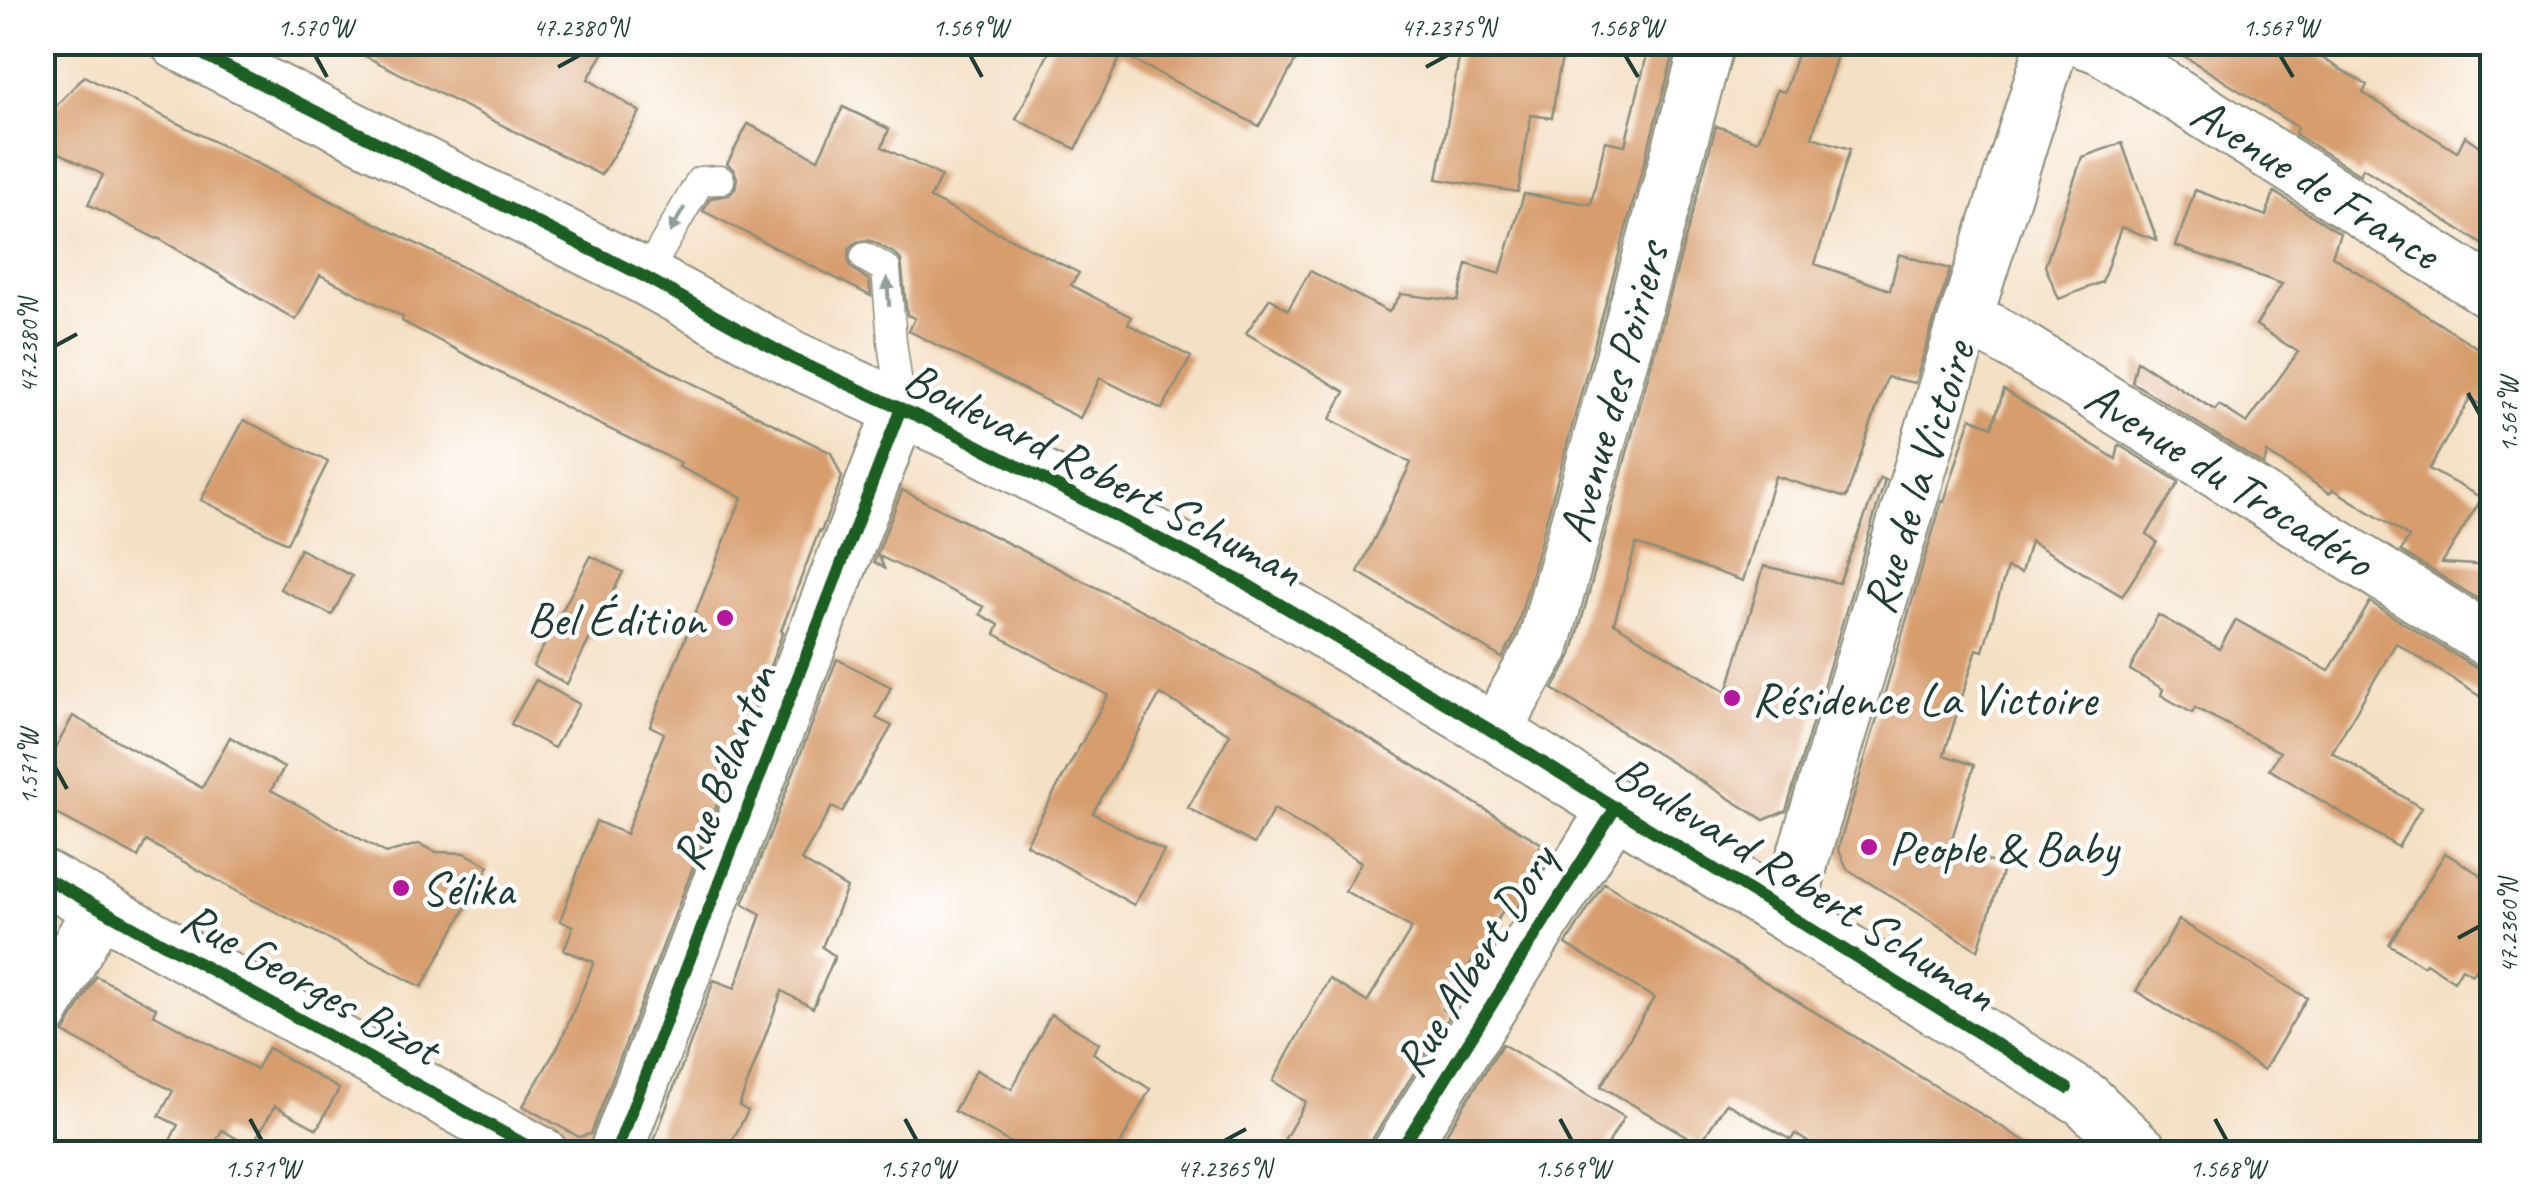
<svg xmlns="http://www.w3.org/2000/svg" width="2535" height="1196" viewBox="0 0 2535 1196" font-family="Caveat,sans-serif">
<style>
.building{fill:#d79d6d}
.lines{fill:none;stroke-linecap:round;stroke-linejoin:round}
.service-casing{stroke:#8a8e7c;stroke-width:31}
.minor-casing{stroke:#8a8e7c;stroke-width:56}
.primary-casing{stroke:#8a8e7c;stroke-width:59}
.service{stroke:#fff;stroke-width:28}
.minor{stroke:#fff;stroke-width:52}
.primary{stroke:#fff;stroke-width:55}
.cycleway-casing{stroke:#fff;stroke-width:19}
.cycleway{stroke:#1b5e20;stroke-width:12}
.oneway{fill:#8f9e9a}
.ticks{fill:none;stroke:#1f3d34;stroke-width:4}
.poi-dot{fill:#b5179e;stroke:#fff;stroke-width:4}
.labels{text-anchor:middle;stroke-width:9;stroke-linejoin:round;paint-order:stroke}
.street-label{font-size:48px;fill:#1f3d34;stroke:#fff}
.poi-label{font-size:48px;fill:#1f3d34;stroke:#fff;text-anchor:start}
.neatline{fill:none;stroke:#1f3d34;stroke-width:4}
.ticks-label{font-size:25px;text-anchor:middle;fill:#1f3d34}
</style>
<rect width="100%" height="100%" fill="#fff"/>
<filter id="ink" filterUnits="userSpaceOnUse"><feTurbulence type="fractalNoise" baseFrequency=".01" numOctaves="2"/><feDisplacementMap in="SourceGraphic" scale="20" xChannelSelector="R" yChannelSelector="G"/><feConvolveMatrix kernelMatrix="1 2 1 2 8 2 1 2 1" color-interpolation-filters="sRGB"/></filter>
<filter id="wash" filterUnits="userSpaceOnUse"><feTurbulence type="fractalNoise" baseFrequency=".0048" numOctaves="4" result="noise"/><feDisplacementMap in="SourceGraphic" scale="40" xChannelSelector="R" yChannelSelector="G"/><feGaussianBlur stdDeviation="2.25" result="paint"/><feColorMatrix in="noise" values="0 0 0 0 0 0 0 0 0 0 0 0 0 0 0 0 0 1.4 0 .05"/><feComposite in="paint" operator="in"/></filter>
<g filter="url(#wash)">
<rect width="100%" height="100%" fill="#f4e0c5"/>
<g id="blocks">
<path class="building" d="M 337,42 L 610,42 L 588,79 L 640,112 L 601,175 Z
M 1054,42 L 1306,42 L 1259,126 L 1122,54 L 1076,149 L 1016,119 Z
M 1462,42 L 1566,42 L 1558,76 L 1552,118 L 1531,115 L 1518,192 L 1437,179 Z
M 1650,42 L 1677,42 L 1515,635 L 1502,658 L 1358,572 L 1411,463 L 1330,419 L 1345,392 L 1246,333 L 1270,298 L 1288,310 L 1310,271 L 1389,312 L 1401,294 L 1458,301 L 1467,264 L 1500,274 L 1524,194 L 1591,204 L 1605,141 L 1625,145 Z
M 1801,42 L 1841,42 L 1812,137 L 1850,149 L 1815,264 L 1890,290 L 1899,254 L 1950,269 L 1915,383 L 1887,377 L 1846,498 L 1775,476 L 1743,581 L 1636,544 L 1614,623 L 1727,692 L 1764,566 L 1839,583 L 1880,478 L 1885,480 L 1786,811 L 1764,820 L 1553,689 L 1572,655 L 1716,126 L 1758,141 L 1777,90 L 1785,92 Z
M 2162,42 L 2295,42 L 2367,85 L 2363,93 L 2457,152 L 2465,136 L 2492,155 L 2492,250 L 2363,168 L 2360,175 L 2295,134 L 2297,127 Z
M 84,76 L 831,453 L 842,477 L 821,532 L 819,531 L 781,631 L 783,632 L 591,1134 L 579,1137 L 523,1106 L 560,1043 L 594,962 L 564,950 L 573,926 L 560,921 L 596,821 L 626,834 L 664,733 L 650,726 L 742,497 L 679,467 L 681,463 L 580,415 L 402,321 L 403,317 L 320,275 L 296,320 L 158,238 L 157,239 L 88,204 L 103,175 L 42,144 L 42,121 Z
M 843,107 L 889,129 L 882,147 L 941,176 L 930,198 L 1079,273 L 1071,285 L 1131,317 L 1128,324 L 1191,357 L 1162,409 L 1100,378 L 1080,418 L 909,331 L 915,318 L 907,315 L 901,260 L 895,254 L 874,242 L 866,240 L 857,242 L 850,248 L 848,256 L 850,267 L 869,280 L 871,296 L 703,211 L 710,198 L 729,195 L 735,189 L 737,178 L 734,170 L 727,164 L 748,124 L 818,159 Z
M 2122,143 L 2157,240 L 2121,227 L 2102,282 L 2059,299 L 2045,266 L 2082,157 Z
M 2195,190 L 2266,216 L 2274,192 L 2340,233 L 2332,256 L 2492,357 L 2492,412 L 2470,398 L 2429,469 L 2482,498 L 2442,563 L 2492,566 L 2492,608 L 2401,551 L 2409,537 L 2333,489 L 2330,493 L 2267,453 L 2264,465 L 2132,382 L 2137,361 L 2215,410 L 2219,405 L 2247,423 L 2298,352 L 2256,325 L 2282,284 L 2176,246 Z
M 2004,390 L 2116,459 L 2119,445 L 2179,482 L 2147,534 L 2157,542 L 2122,596 L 2030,541 L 2021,573 L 2007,568 L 1983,651 L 1977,649 L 1944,755 L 1974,765 L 1949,849 L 2004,866 L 1978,950 L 1847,869 L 1838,849 L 1942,501 L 1944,502 L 1971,417 L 1992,427 Z
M 244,420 L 328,462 L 287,543 L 201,500 Z
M 902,490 L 1153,616 L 1331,715 L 1542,844 L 1540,846 L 1552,853 L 1514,912 L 1505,907 L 1442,1009 L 1451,1014 L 1373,1138 L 1368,1154 L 1307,1154 L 1284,1140 L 1306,1102 L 1273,1081 L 1329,979 L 1367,1002 L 1412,928 L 1345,891 L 1361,862 L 1274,809 L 1254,844 L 1188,808 L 1230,734 L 1160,694 L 1093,813 L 1164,851 L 1134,905 L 1026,844 L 1108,695 L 995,634 L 999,625 L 980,614 L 984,607 L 879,556 L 884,568 L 874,562 Z
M 300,549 L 352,576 L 332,615 L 280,589 Z
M 591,556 L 623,572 L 567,684 L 533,666 Z
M 2370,602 L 2476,668 L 2492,673 L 2492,704 L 2396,643 L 2332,752 L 2421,808 L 2398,847 L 2269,769 L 2280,752 L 2195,708 L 2192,713 L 2161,695 L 2163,689 L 2130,670 L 2158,615 L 2219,649 L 2236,620 L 2329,671 Z
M 837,659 L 891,687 L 876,718 L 892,726 L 842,812 L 832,807 L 801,860 L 847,888 L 822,947 L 835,956 L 813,1008 L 782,991 L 739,1106 L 748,1111 L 725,1154 L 649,1154 L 714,980 L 735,988 L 761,914 L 743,904 Z
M 536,680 L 579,704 L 554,748 L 511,724 Z
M 73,716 L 202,788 L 230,737 L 284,768 L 271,790 L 386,853 L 419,844 L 436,852 L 465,853 L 489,866 L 422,987 L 251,899 L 146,841 L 138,857 L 42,806 L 42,773 Z
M 2445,853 L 2492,882 L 2492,941 L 2472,974 L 2462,968 L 2454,981 L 2426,963 L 2423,966 L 2389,944 Z
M 1604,883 L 1642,906 L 2046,1154 L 1827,1154 L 1795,1134 L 1791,1140 L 1726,1103 L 1700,1144 L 1601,1086 L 1654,998 L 1566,944 Z
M 2179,920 L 2307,998 L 2264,1070 L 2136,991 Z
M 96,976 L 156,1008 L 153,1014 L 256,1069 L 268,1048 L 339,1089 L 317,1129 L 275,1106 L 251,1147 L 222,1130 L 210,1154 L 163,1154 L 178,1125 L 159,1116 L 173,1091 L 64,1033 Z
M 1051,1014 L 1099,1043 L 1093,1053 L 1150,1089 L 1115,1154 L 1030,1154 L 954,1111 L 976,1070 L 1012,1089 Z
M 1502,1044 L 1624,1117 L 1602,1154 L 1434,1154 Z"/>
</g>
</g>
<g filter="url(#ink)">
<use href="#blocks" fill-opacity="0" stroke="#8a8e7c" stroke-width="2.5"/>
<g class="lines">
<g class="service-casing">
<path id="service" d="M 865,257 L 886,269 L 892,341 L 901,408
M 645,277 L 700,181 L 720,180"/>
</g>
<g class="minor-casing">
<path id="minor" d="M 2086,42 L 2102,48 L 2492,293
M 1965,320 L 1991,330 L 2013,343 L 2492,643
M 1497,734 L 1512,700 L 1543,647 L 1708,42
M 42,876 L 542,1154
M 1789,913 L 1803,857 L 1965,320 L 2053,42
M 42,1013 L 93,919 L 101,909
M 615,1154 L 901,408
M 1398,1154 L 1616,807"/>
</g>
<g class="primary-casing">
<path id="primary" d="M 178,42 L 645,277 L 793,359 L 954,433 L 1241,581 L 1497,734 L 2086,1100 L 2142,1154"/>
</g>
<use href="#service" class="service"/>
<use href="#minor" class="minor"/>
<use href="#primary" class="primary"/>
<g class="cycleway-casing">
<path id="cycleway" d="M 178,42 L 645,277 L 793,359 L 954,433 L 1241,581 L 1497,734 L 2067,1088
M 42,876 L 542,1154
M 615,1154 L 901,408
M 1398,1154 L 1616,807"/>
</g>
<use href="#cycleway" class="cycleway"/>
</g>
<defs><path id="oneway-solid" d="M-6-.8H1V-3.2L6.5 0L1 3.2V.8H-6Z" transform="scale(2.5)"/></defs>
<g class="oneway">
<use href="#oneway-solid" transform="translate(677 220) rotate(120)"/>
<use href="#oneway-solid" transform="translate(888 292) rotate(-95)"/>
</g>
</g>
<path class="ticks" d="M 315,55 L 327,77M 970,55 L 982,77M 1625,55 L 1638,77M 2280,55 L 2293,77M 558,67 L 580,55M 1426,67 L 1448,55M 55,346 L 77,334M 2468,393 L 2480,415M 55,767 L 67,789M 2458,938 L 2480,926M 250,1119 L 262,1141M 905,1119 L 917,1141M 1560,1119 L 1572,1141M 2215,1119 L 2227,1141M 1224,1141 L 1246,1129"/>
<g class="poi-dot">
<circle cx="725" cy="618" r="10"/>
<circle cx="1732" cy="698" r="10"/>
<circle cx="1869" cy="847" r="10"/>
<circle cx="401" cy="888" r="10"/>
</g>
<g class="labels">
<g class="street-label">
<text transform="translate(2316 182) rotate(32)" y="17">Avenue de France</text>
<text transform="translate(1612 392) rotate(-75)" y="17">Avenue des Poiriers</text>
<text transform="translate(1104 473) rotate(27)" y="17">Boulevard Robert Schuman</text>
<text transform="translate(1917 477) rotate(-73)" y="17">Rue de la Victoire</text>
<text transform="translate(2230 478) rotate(32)" y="17">Avenue du Trocadéro</text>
<text transform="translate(723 767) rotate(-69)" y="17">Rue Bélanton</text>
<text transform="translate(1806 882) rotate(32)" y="17">Boulevard Robert Schuman</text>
<text transform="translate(1474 960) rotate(-58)" y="17">Rue Albert Dory</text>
<text transform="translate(311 982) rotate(29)" y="17">Rue Georges Bizot</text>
</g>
<g class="poi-label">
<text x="705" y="635" text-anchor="end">Bel Édition</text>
<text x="1752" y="715">Résidence La Victoire</text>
<text x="1889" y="864">People &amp; Baby</text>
<text x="421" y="905">Sélika</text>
</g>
</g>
<rect width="2535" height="1196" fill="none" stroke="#fff" stroke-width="110"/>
<rect x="55" y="55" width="2425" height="1086" class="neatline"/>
<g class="ticks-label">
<text x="315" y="36">1.570°W</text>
<text x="580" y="36">47.2380°N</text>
<text x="970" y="36">1.569°W</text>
<text x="1448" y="36">47.2375°N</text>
<text x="1625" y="36">1.568°W</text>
<text x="2280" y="36">1.567°W</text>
<text transform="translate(28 346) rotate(-90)" y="9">47.2380°N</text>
<text transform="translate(2508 415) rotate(-90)" y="9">1.567°W</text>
<text transform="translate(28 767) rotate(-90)" y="9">1.571°W</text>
<text transform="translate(2508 926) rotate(-90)" y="9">47.2360°N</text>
<text x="262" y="1177">1.571°W</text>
<text x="917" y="1177">1.570°W</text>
<text x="1224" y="1177">47.2365°N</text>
<text x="1572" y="1177">1.569°W</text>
<text x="2227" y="1177">1.568°W</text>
</g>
</svg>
